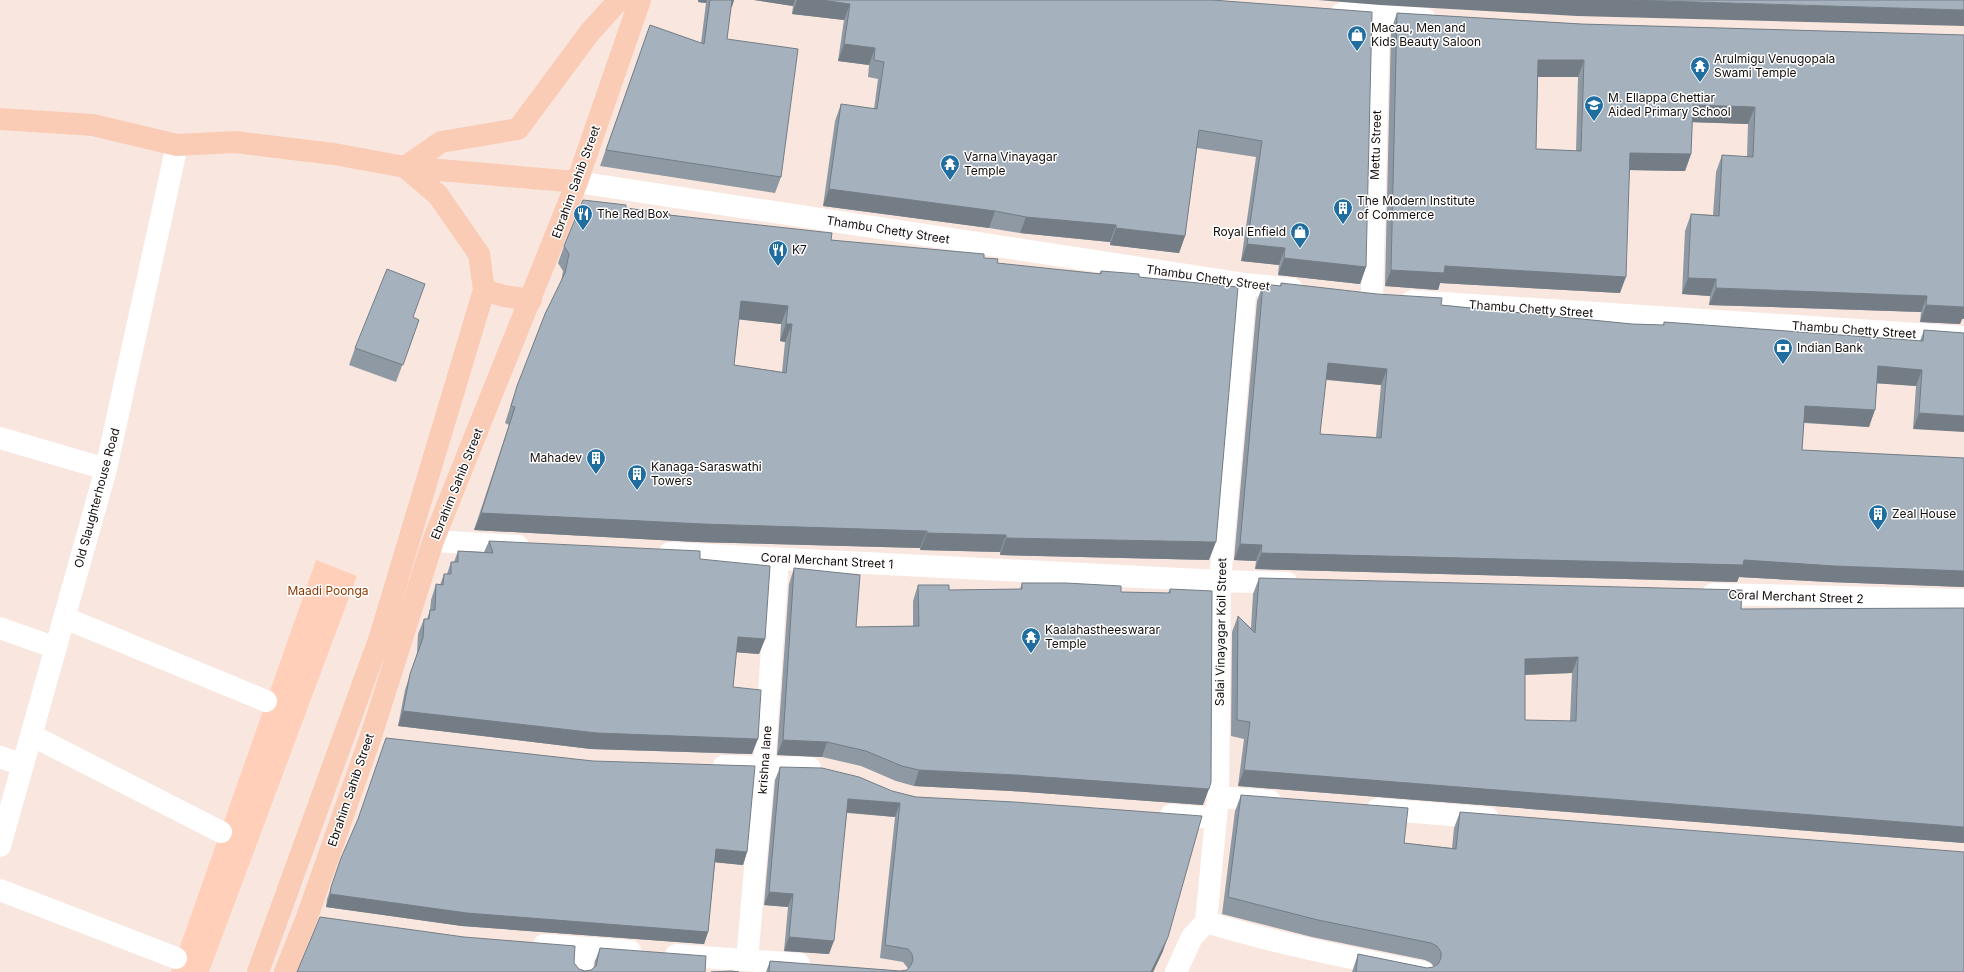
<svg xmlns="http://www.w3.org/2000/svg" width="1964" height="972" viewBox="0 0 1964 972" font-family="Inter,sans-serif">
<style>
.green{fill:#ffcfba}
.lines{fill:none;stroke-linecap:round;stroke-linejoin:round}
.minor{stroke:#fff;stroke-width:22}
.tertiary{stroke:#fff;stroke-width:22}
.primary{stroke:#faccb6;stroke-width:22}
.wall{fill:#8e99a3;fill-rule:evenodd}
.shaded-wall{fill:#747d85}
.building{fill:#a5b2be;stroke:#747d85;fill-rule:evenodd}
.labels{text-anchor:middle;stroke-width:3;stroke-linejoin:round;paint-order:stroke}
.poi-label{font-size:12px;fill:#130d0b;stroke:#fff;text-anchor:start}
.street-label{font-size:12px;fill:#130d0b;stroke:#fff}
.park-label{font-size:12px;fill:#8b3700;stroke:#fff}
</style>
<rect width="100%" height="100%" fill="#f9e7df"/>
<path class="green" d="M 316,560 L 357,576 L 209,972 L 171,972 Z"/>
<g class="lines">
<path class="minor" d="M 1342,13 L 1425,19
M 1372,298 L 1379,17
M 0,438 L 106,469
M 433,541 L 518,546
M 670,553 L 1220,581 L 1287,583
M 1713,594 L 1964,600
M 65,618 L 266,701
M 0,628 L 56,648
M 31,735 L 221,832
M 0,757 L 23,765
M 724,766 L 810,768
M 1218,797 L 1270,801
M 1378,809 L 1488,818
M 1171,815 L 1215,818
M 0,846 L 106,469 L 177,145
M 0,890 L 176,958
M 1206,922 C 1278,944 1350,958 1423,972
M 544,945 L 630,951
M 676,955 L 799,964
M 747,960 L 764,767 L 778,559
M 581,972 L 584,948
M 1176,972 L 1192,937 L 1206,922 L 1218,797 L 1220,581 L 1246,284"/>
<path class="tertiary" d="M 577,182 L 1246,284 L 1292,289
M 1412,301 L 1964,337"/>
<path class="primary" d="M 0,119 L 93,125 L 177,145 L 235,142 L 334,154 L 405,167 L 441,142 L 518,129 L 590,32 L 619,0
M 405,167 L 577,182
M 484,290 L 504,296 L 531,300
M 258,972 L 380,637 L 484,290 L 479,254 L 438,195 L 405,167
M 285,972 L 307,917 L 371,736 L 433,541 L 577,182 L 640,0"/>
</g>
<path class="wall" d="M 698,0 L 734,0 L 731,7 L 727,39 L 781,177 L 775,193 L 600,166 L 650,25 L 701,43 L 706,3 L 698,2 Z
M 754,0 L 1212,0 L 1366,267 L 1360,284 L 1278,275 L 1279,265 L 1241,261 L 1256,157 L 1197,148 L 1185,236 L 1179,253 L 1110,245 L 1110,242 L 1020,233 L 989,228 L 823,206 L 835,121 L 841,104 L 874,109 L 878,79 L 868,77 L 869,65 L 838,61 L 844,20 L 792,14 L 793,6 Z
M 1397,13 L 1581,24 L 1964,35 L 1962,319 L 1960,324 L 1920,322 L 1921,312 L 1709,305 L 1710,296 L 1682,294 L 1685,231 L 1691,214 L 1713,215 L 1716,172 L 1722,155 L 1747,157 L 1748,124 L 1692,122 L 1691,154 L 1685,171 L 1630,170 L 1620,293 L 1440,283 L 1438,290 L 1385,286 L 1391,30 ZM 1538,77 L 1578,77 L 1576,151 L 1536,149 Z
M 626,208 L 831,240 L 984,258 L 997,263 L 1099,274 L 1101,271 L 1139,277 L 1209,560 L 1000,555 L 1000,552 L 920,550 L 920,548 L 696,542 L 474,530 L 509,425 L 505,423 L 511,404 L 545,314 L 561,282 L 563,271 L 558,263 L 564,246 ZM 739,319 L 781,324 L 780,341 L 785,342 L 782,372 L 734,365 Z
M 1281,283 L 1441,305 L 1632,324 L 1663,325 L 1664,322 L 1920,341 L 1924,330 L 1964,333 L 1913,429 L 1916,386 L 1877,383 L 1869,427 L 1804,423 L 1802,450 L 1964,458 L 1964,587 L 1829,582 L 1739,577 L 1737,582 L 1255,569 L 1256,561 L 1234,560 L 1257,301 L 1263,284 L 1280,286 ZM 1326,380 L 1381,385 L 1376,437 L 1320,434 Z
M 419,320 L 396,382 L 349,365 L 355,348 Z
M 489,541 L 700,559 L 765,639 L 759,654 L 736,652 L 733,687 L 752,754 L 591,749 L 398,726 L 405,690 L 417,653 L 418,634 L 424,619 L 427,619 L 430,610 L 431,600 L 436,584 L 440,585 L 444,574 L 447,574 L 451,562 L 454,562 L 458,551 L 484,552 Z
M 794,568 L 856,627 L 913,626 L 913,601 L 918,585 L 949,590 L 1020,589 L 1022,583 L 1121,592 L 1168,593 L 1170,589 L 1203,805 L 1011,791 L 914,786 L 896,781 L 861,766 L 822,757 L 777,755 L 789,584 Z
M 1259,578 L 1741,609 L 1964,843 L 1238,786 L 1244,739 L 1231,736 L 1232,632 L 1238,616 L 1251,628 L 1253,594 ZM 1572,673 L 1570,721 L 1525,720 L 1525,675 Z
M 780,767 L 859,777 L 1163,951 L 1153,972 L 766,972 L 770,961 L 900,971 L 907,970 L 908,969 L 907,967 L 903,962 L 880,958 L 895,817 L 847,813 L 829,954 L 784,951 L 788,907 L 764,905 L 775,780 Z
M 1241,795 L 1404,843 L 1452,848 L 1454,828 L 1460,812 L 1964,972 L 1352,972 L 1358,954 L 1427,968 L 1433,967 L 1434,967 L 1431,963 L 1425,960 L 1312,937 L 1222,914 L 1235,811 Z
M 747,852 L 743,865 L 715,862 L 708,932 L 704,944 L 462,926 L 326,907 L 327,899 L 337,871 Z
M 600,948 L 705,972 L 297,972 L 574,963 L 579,969 L 585,971 L 591,970 L 594,968 L 595,961 Z"/>
<path class="shaded-wall" d="M 699,0 L 707,0 L 706,3 L 698,2 Z
M 730,0 L 734,0 L 732,7 L 728,6 Z
M 754,0 L 795,0 L 793,6 Z
M 797,0 L 821,0 L 850,4 L 844,20 L 792,14 Z
M 1318,0 L 1629,0 L 1964,10 L 1964,26 L 1577,16 L 1380,5 Z
M 844,44 L 875,48 L 869,65 L 838,61 Z
M 1538,60 L 1584,60 L 1578,77 L 1532,77 Z
M 1693,105 L 1755,107 L 1748,124 L 1687,122 Z
M 1630,153 L 1691,154 L 1685,171 L 1624,170 Z
M 829,189 L 995,211 L 989,228 L 823,206 Z
M 1026,217 L 1116,225 L 1110,242 L 1020,233 Z
M 1116,228 L 1185,236 L 1179,253 L 1110,245 Z
M 1247,244 L 1285,248 L 1279,265 L 1241,261 Z
M 1284,258 L 1366,267 L 1360,284 L 1278,275 Z
M 1445,266 L 1626,277 L 1620,293 L 1440,283 L 1438,290 L 1385,286 L 1391,270 Z
M 1688,278 L 1716,279 L 1710,296 L 1682,294 Z
M 1716,288 L 1927,296 L 1921,312 L 1709,305 Z
M 741,301 L 788,306 L 781,324 L 735,319 Z
M 1926,305 L 1964,307 L 1964,319 L 1962,319 L 1960,324 L 1920,322 Z
M 786,324 L 792,324 L 785,342 L 780,341 Z
M 1328,363 L 1387,369 L 1381,385 L 1322,379 Z
M 1878,366 L 1922,370 L 1916,386 L 1872,383 Z
M 1805,406 L 1875,410 L 1869,427 L 1799,422 Z
M 1919,413 L 1964,416 L 1964,432 L 1913,429 Z
M 481,513 L 927,531 L 920,548 L 696,542 L 474,530 Z
M 927,533 L 1006,535 L 1000,552 L 920,550 Z
M 1006,538 L 1216,542 L 1209,560 L 1000,555 Z
M 1240,544 L 1262,545 L 1256,561 L 1234,560 Z
M 1261,553 L 1744,560 L 1964,571 L 1964,587 L 1829,582 L 1739,577 L 1737,582 L 1255,569 Z
M 738,637 L 765,639 L 759,654 L 732,652 Z
M 1578,657 L 1572,673 L 1519,675 L 1525,659 Z
M 403,711 L 758,739 L 752,754 L 591,749 L 398,726 Z
M 783,740 L 827,742 L 822,757 L 777,755 Z
M 919,770 L 1016,775 L 1209,789 L 1203,805 L 1011,791 L 914,786 Z
M 1244,770 L 1964,827 L 1964,843 L 1238,786 Z
M 848,799 L 900,803 L 895,817 L 843,812 Z
M 716,849 L 747,852 L 743,865 L 711,862 Z
M 769,892 L 793,894 L 788,907 L 764,905 Z
M 330,894 L 708,932 L 704,944 L 462,926 L 326,907 Z
M 789,937 L 834,941 L 829,954 L 784,951 Z
M 1168,937 L 1163,951 L 1153,972 L 1151,972 Z"/>
<path class="building" d="M 710,0 L 732,0 L 727,39 L 798,49 L 781,177 L 606,150 L 650,25 L 704,44 Z
M 821,0 L 1212,0 L 1372,12 L 1366,267 L 1284,258 L 1285,248 L 1247,244 L 1262,141 L 1199,130 L 1185,236 L 1116,228 L 1116,225 L 1026,217 L 995,211 L 829,189 L 841,104 L 877,109 L 884,62 L 874,60 L 875,48 L 844,44 L 850,4 Z
M 1629,0 L 1964,0 L 1964,10 Z
M 1397,13 L 1581,24 L 1964,35 L 1964,307 L 1926,305 L 1927,296 L 1716,288 L 1716,279 L 1688,278 L 1691,214 L 1719,216 L 1722,155 L 1753,157 L 1755,107 L 1693,105 L 1691,154 L 1630,153 L 1626,277 L 1445,266 L 1444,273 L 1391,270 ZM 1538,60 L 1584,60 L 1581,151 L 1536,149 Z
M 583,200 L 626,205 L 626,208 L 670,214 L 669,215 L 832,233 L 831,240 L 984,254 L 984,258 L 998,259 L 997,263 L 1101,274 L 1101,271 L 1139,274 L 1139,277 L 1238,287 L 1216,542 L 1006,538 L 1006,535 L 927,533 L 927,531 L 703,524 L 481,513 L 515,407 L 511,406 L 517,386 L 545,314 L 565,273 L 569,254 L 564,246 ZM 741,301 L 788,306 L 786,324 L 792,324 L 786,373 L 734,365 Z
M 387,269 L 425,284 L 413,317 L 419,320 L 403,365 L 355,348 Z
M 1281,283 L 1377,294 L 1442,298 L 1441,305 L 1632,324 L 1664,325 L 1664,322 L 1923,341 L 1924,330 L 1964,333 L 1964,416 L 1919,413 L 1922,370 L 1878,366 L 1875,410 L 1805,406 L 1802,450 L 1964,458 L 1964,571 L 1835,566 L 1744,560 L 1743,565 L 1261,553 L 1262,545 L 1240,544 L 1263,284 L 1281,286 ZM 1328,363 L 1387,369 L 1381,438 L 1320,434 Z
M 489,541 L 700,551 L 700,559 L 770,566 L 765,639 L 738,637 L 733,687 L 761,690 L 758,739 L 597,733 L 403,711 L 410,674 L 423,638 L 424,619 L 429,619 L 430,610 L 435,610 L 436,584 L 443,585 L 444,574 L 451,574 L 451,562 L 458,562 L 458,551 L 493,553 Z
M 794,568 L 860,575 L 856,627 L 919,626 L 918,585 L 949,585 L 949,590 L 1022,589 L 1022,583 L 1066,583 L 1121,586 L 1121,592 L 1170,593 L 1170,589 L 1212,591 L 1211,782 L 1209,789 L 1016,775 L 919,770 L 902,766 L 866,751 L 827,742 L 783,740 Z
M 1259,578 L 1742,590 L 1741,609 L 1964,608 L 1964,827 L 1244,770 L 1250,722 L 1237,720 L 1238,616 L 1255,633 ZM 1578,657 L 1576,721 L 1525,720 L 1525,659 Z
M 386,738 L 593,761 L 755,766 L 747,852 L 716,849 L 708,932 L 467,913 L 330,894 L 331,887 L 341,858 L 358,819 Z
M 780,767 L 822,768 L 859,777 L 892,791 L 916,797 L 1014,802 L 1202,816 L 1168,937 L 1151,972 L 769,972 L 770,961 L 900,971 L 907,970 L 911,965 L 913,960 L 912,954 L 908,949 L 885,945 L 900,803 L 848,799 L 834,941 L 789,937 L 793,894 L 769,892 Z
M 1241,795 L 1408,808 L 1404,843 L 1456,849 L 1460,812 L 1964,852 L 1964,972 L 1356,972 L 1358,954 L 1427,968 L 1433,967 L 1438,964 L 1441,958 L 1441,952 L 1437,946 L 1431,943 L 1318,920 L 1228,897 Z
M 320,917 L 464,937 L 575,946 L 574,963 L 579,969 L 585,971 L 591,970 L 596,966 L 600,948 L 706,956 L 705,972 L 297,972 Z
M 731,971 L 739,972 L 711,972 Z"/>
<defs>
<g id="shop-pin" transform="scale(1)"><path d="M0 17L-7.5 6A9.5 9.5 0 1 1 7.5 6Z" fill="#206da0" stroke="#fff"/><path d="M-5-2.5h2.3a2.7 3.5 0 0 1 5.4 0H5L5.5 6h-11ZM-1.5-2.5h3a1.5 2.3 0 0 0-3 0Z" fill="#fff"/></g>
<g id="temple-pin" transform="scale(1)"><path d="M0 17L-7.5 6A9.5 9.5 0 1 1 7.5 6Z" fill="#206da0" stroke="#fff"/><path d="M0-6L5-2H3V0L6.5 2.5H4V6H1.5V3h-3V6H-4V2.5H-6.5L-3 0V-2H-5Z" fill="#fff"/></g>
<g id="school-pin" transform="scale(1)"><path d="M0 17L-7.5 6A9.5 9.5 0 1 1 7.5 6Z" fill="#206da0" stroke="#fff"/><path d="M0-5L7-2L0 1L-7-2ZM-4 1L0 2.5L4 1V4Q0 6-4 4Z" fill="#fff"/></g>
<g id="building-pin" transform="scale(1)"><path d="M0 17L-7.5 6A9.5 9.5 0 1 1 7.5 6Z" fill="#206da0" stroke="#fff"/><path d="M-4-6H4V6H1V3H-1V6H-4ZM-2.5-4.3h1.7v1.8h-1.7ZM.8-4.3h1.7v1.8H.8ZM-2.5-1h1.7V.8h-1.7ZM.8-1h1.7V.8H.8Z" fill="#fff"/></g>
<g id="restaurant-pin" transform="scale(1)"><path d="M0 17L-7.5 6A9.5 9.5 0 1 1 7.5 6Z" fill="#206da0" stroke="#fff"/><path d="M-5-6h1v4h1v-4h1v4h1v-4h1v5L-1.5 .5V6h-2V.5L-5-1ZM5-6V6H3V1.5H1.5Q1.5-4 5-6Z" fill="#fff"/></g>
<g id="bank-pin" transform="scale(1)"><path d="M0 17L-7.5 6A9.5 9.5 0 1 1 7.5 6Z" fill="#206da0" stroke="#fff"/><path d="M-6-4H6V4H-6ZM0-2.3a2.3 2.3 0 1 0 0 4.6a2.3 2.3 0 1 0 0-4.6Z" fill="#fff"/></g>
</defs>
<g fill-rule="evenodd">
<use href="#shop-pin" x="1357" y="35"/>
<use href="#temple-pin" x="1700" y="66"/>
<use href="#school-pin" x="1594" y="105"/>
<use href="#temple-pin" x="950" y="164"/>
<use href="#building-pin" x="1343" y="208"/>
<use href="#restaurant-pin" x="583" y="214"/>
<use href="#shop-pin" x="1300" y="232"/>
<use href="#restaurant-pin" x="778" y="250"/>
<use href="#bank-pin" x="1783" y="348"/>
<use href="#building-pin" x="596" y="458"/>
<use href="#building-pin" x="637" y="474"/>
<use href="#building-pin" x="1878" y="514"/>
<use href="#temple-pin" x="1031" y="637"/>
</g>
<g class="labels">
<g class="poi-label">
<text x="1371" y="32">Macau, Men and<tspan x="1371" dy="14">Kids Beauty Saloon</tspan></text>
<text x="1714" y="63">Arulmigu Venugopala<tspan x="1714" dy="14">Swami Temple</tspan></text>
<text x="1608" y="102">M. Ellappa Chettiar<tspan x="1608" dy="14">Aided Primary School</tspan></text>
<text x="964" y="161">Varna Vinayagar<tspan x="964" dy="14">Temple</tspan></text>
<text x="1357" y="205">The Modern Institute<tspan x="1357" dy="14">of Commerce</tspan></text>
<text x="597" y="218">The Red Box</text>
<text x="1286" y="236" text-anchor="end">Royal Enfield</text>
<text x="792" y="254">K7</text>
<text x="1797" y="352">Indian Bank</text>
<text x="582" y="462" text-anchor="end">Mahadev</text>
<text x="651" y="471">Kanaga-Saraswathi<tspan x="651" dy="14">Towers</tspan></text>
<text x="1892" y="518">Zeal House</text>
<text x="1045" y="634">Kaalahastheeswarar<tspan x="1045" dy="14">Temple</tspan></text>
</g>
<g class="street-label">
<text transform="translate(1376 145) rotate(-88)" y="4">Mettu Street</text>
<text transform="translate(576 182) rotate(-70)" y="4">Ebrahim Sahib Street</text>
<text transform="translate(888 230) rotate(9)" y="4">Thambu Chetty Street</text>
<text transform="translate(1208 278) rotate(8)" y="4">Thambu Chetty Street</text>
<text transform="translate(1531 309) rotate(4)" y="4">Thambu Chetty Street</text>
<text transform="translate(1854 330) rotate(4)" y="4">Thambu Chetty Street</text>
<text transform="translate(457 484) rotate(-68)" y="4">Ebrahim Sahib Street</text>
<text transform="translate(97 498) rotate(-75)" y="4">Old Slaughterhouse Road</text>
<text transform="translate(827 561) rotate(3)" y="4">Coral Merchant Street 1</text>
<text transform="translate(1796 597) rotate(2)" y="4">Coral Merchant Street 2</text>
<text transform="translate(1221 632) rotate(-89)" y="4">Salai Vinayagar Koil Street</text>
<text transform="translate(765 760) rotate(-86)" y="4">krishna lane</text>
<text transform="translate(351 790) rotate(-71)" y="4">Ebrahim Sahib Street</text>
</g>
<g class="park-label">
<text x="328" y="595">Maadi Poonga</text>
</g>
</g>
</svg>
